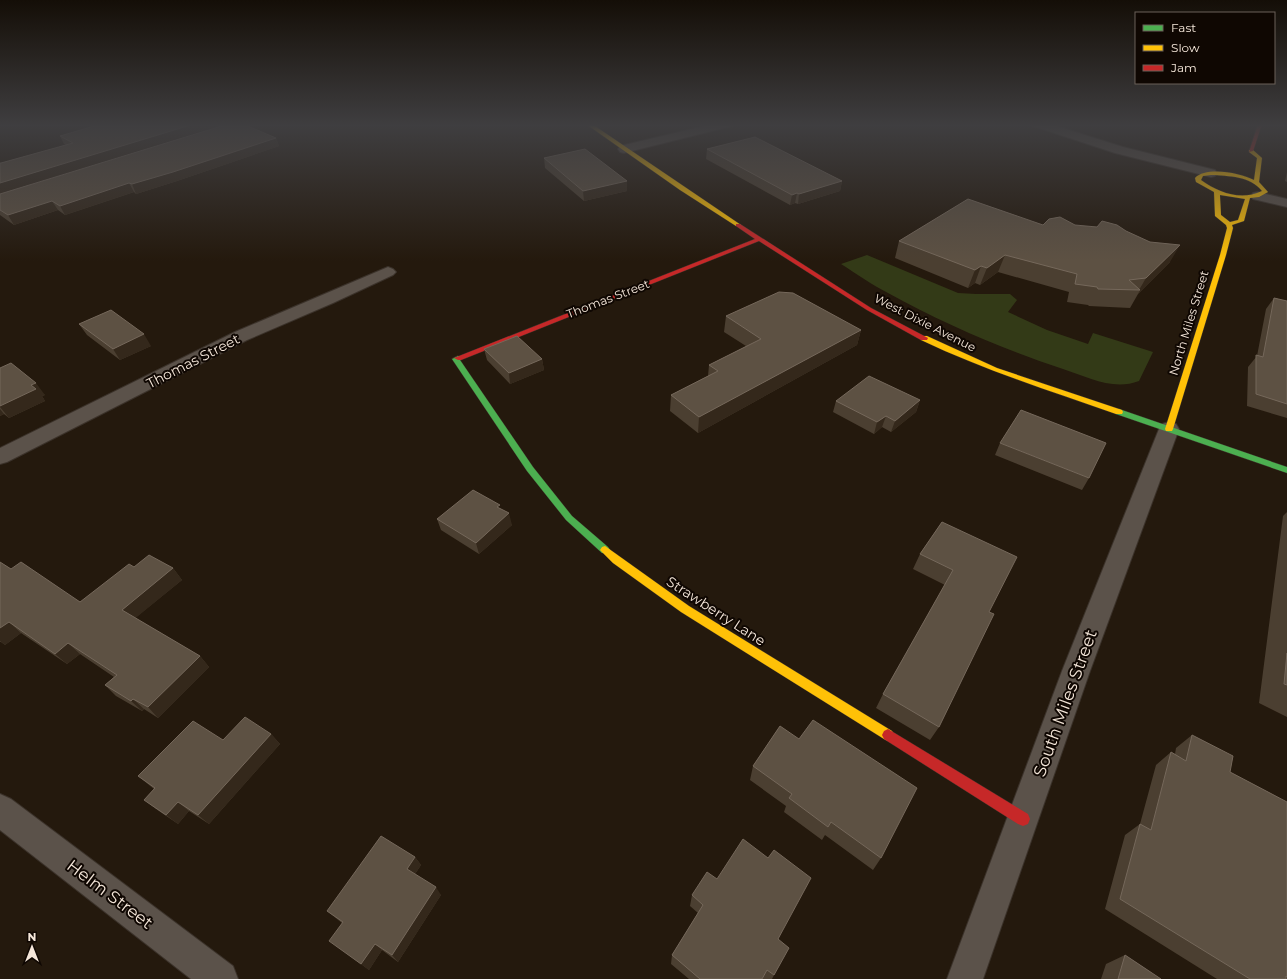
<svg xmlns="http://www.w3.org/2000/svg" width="1287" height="979" viewBox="0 0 1287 979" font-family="Montserrat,sans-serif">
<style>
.green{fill:#333a17}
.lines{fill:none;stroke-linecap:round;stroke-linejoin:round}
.street-casing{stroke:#3b322a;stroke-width:2}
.fast-casing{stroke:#3b322a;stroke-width:1}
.slow-casing{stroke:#3b322a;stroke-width:1}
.jam-casing{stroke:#3b322a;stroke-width:1}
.street{fill:#5b524a;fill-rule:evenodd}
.fast{fill:#4caf50;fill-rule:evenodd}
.slow{fill:#ffc107;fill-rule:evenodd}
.jam{fill:#c62828;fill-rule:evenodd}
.wall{fill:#4b3f31}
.shaded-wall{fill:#34281b}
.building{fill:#5d5143;stroke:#75685b}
.labels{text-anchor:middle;stroke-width:4;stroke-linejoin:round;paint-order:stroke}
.far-street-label{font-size:12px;fill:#f5e7da;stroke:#0f0702}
.street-label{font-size:14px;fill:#f5e7da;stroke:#0f0702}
.near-street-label{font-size:17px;fill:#f5e7da;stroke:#0f0702}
</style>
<rect width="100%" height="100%" fill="#24190d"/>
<path class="green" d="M 867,255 L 958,293 L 976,294 L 1010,294 L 1017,300 L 1008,312 L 1047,330 L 1088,344 L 1093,333 L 1153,352 L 1139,381 C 1113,391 1088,377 1063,369 C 1003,349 944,324 888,293 C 872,285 857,274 841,264 Z"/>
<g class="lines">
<g class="street-casing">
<path id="street" d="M 713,124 L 733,124 L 732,126 L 624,153 L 620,152 L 618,149 L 620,146 Z
M 1032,124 L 1050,124 L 1123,147 L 1215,170 L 1217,173 L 1215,176 L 1211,177 L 1115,153 L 1033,126 Z
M 1258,192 L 1287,199 L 1287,207 L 1253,199 L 1251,196 L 1253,193 Z
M 388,267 L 393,269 L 396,272 L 393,275 L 333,303 L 247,340 L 7,462 L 0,464 L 0,448 L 235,332 Z
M 1169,422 L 1176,424 L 1179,429 L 1090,671 L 983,979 L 947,979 L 1062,671 L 1159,429 L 1162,424 Z
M 0,794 L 11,799 L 233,966 L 238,979 L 191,979 L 0,830 Z"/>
</g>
<g class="fast-casing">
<path id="fast" d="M 458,356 L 462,358 L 460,360 L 533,467 L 572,516 L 608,547 L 610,550 L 608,553 L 602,553 L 566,520 L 527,471 L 452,359 Z
M 1119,409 L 1287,467 L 1287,473 L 1116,414 L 1115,412 Z"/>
</g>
<g class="slow-casing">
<path id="slow" d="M 586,124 L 592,124 L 741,225 L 736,226 L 680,190 Z
M 1249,150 L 1253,150 L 1262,158 L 1259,182 L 1268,192 L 1259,197 L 1250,198 L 1244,221 L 1232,225 L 1233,228 L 1226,255 L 1173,429 L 1172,431 L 1166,431 L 1165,429 L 1220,255 L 1227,228 L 1226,225 L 1215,216 L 1214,192 L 1196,182 L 1195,178 C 1206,166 1241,173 1254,180 L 1257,158 L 1249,152 ZM 1211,175 C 1229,176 1250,176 1262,191 C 1241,201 1219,193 1201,180 L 1203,176 ZM 1220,195 L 1245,199 L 1238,220 L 1230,222 L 1221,215 Z
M 921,336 L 927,336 L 997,368 L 1122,410 L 1123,412 L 1122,414 L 1116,414 C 1050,391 984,370 921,340 Z
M 605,546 L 689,606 L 892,731 L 894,735 L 892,739 L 888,741 L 884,739 L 681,612 L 613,563 L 600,550 L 602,547 Z"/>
</g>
<g class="jam-casing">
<path id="jam" d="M 1258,124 L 1262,124 L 1253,151 L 1249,152 Z
M 736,224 L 740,224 L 871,308 L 928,338 L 927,340 L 921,340 L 867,310 L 759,241 L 461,360 L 458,360 L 454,358 L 755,239 L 736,226 Z
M 888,729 L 1028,814 L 1030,819 L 1028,824 L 1023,826 L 1018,824 L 884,739 L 882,735 L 884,731 Z"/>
</g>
<use href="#street" class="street"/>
<use href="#fast" class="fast"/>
<use href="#slow" class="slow"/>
<use href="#jam" class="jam"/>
</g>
<path class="wall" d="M 101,124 L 28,186 L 276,138 L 279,146 L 177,181 L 136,194 L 134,192 L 65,215 L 58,210 L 14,225 L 0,215 L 0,163 L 1,163 L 66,145 L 64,144 L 60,136 Z
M 707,149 L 842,181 L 840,191 L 798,204 L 795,203 L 790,205 L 706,159 Z
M 544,158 L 627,191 L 584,201 L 545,168 Z
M 1287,172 L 1287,182 L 1285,181 Z
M 1043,225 L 1075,225 L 1170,262 L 1138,294 L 1130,308 L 1089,306 L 1088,305 L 1067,302 L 1069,292 L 998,272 L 980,285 L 975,283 L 968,288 L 895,258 L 899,241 Z
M 1274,298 L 1287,301 L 1287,418 L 1247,406 L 1248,367 L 1257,356 L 1266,309 Z
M 726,316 L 861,330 L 857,345 L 698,433 L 670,411 L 671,395 L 708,376 L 709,365 L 746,346 L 724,332 Z
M 79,324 L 151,346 L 120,360 L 87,335 Z
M 484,349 L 542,359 L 544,370 L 510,384 L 487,360 Z
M 0,368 L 45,395 L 42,396 L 45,401 L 9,418 L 4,414 L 0,416 Z
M 920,400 L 916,412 L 891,432 L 882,427 L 874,434 L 833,412 L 836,401 Z
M 1000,443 L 1089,478 L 1082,490 L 995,455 Z
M 500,508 L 512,525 L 479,554 L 441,530 L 437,519 Z
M 1287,512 L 1287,717 L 1259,703 L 1283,516 Z
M 942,522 L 989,612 L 939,727 L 930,740 L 876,708 L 883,694 L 945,585 L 913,569 L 920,554 Z
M 0,562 L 11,569 L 80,602 L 134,567 L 173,568 L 182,580 L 135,618 L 200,656 L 209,667 L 158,718 L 144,709 L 142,711 L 116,696 L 105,685 L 114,677 L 80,654 L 67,664 L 21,633 L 5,645 L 1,642 L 0,642 Z
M 780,726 L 881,858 L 873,870 L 825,835 L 822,840 L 784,812 L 786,806 L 750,780 L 753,766 Z
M 271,734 L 280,744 L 209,824 L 189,811 L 178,824 L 156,809 L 144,800 L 154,789 L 138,776 L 223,740 Z
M 1192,735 L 1230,772 L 1287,932 L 1287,979 L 1217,979 L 1105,909 L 1125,835 L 1140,824 L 1156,765 L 1171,752 L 1175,754 L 1176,748 Z
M 415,857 L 421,865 L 415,874 L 441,895 L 398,962 L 382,950 L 369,970 L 338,947 L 342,923 L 327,911 Z
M 692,895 L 778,939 L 774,975 L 772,979 L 763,979 L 762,978 L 762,979 L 689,979 L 671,964 L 672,955 L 698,913 L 690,906 Z
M 1125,955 L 1161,979 L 1101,979 L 1106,964 Z"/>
<path class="shaded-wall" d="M 194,124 L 225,124 L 0,194 L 0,183 Z
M 276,138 L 279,146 L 177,181 L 136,194 L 132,184 Z
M 627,181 L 627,191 L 584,201 L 583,191 Z
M 842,181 L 840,191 L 798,204 L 799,194 Z
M 129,183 L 134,192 L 65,215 L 60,206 Z
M 797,193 L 795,203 L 790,205 L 792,195 Z
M 52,201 L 58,210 L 14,225 L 8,215 Z
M 1180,245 L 1170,262 L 1138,294 L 1140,290 L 1139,290 L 1146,278 Z
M 1005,255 L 998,272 L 980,285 L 987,268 Z
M 981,266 L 975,283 L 968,288 L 975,270 Z
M 861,330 L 857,345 L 698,433 L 699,417 Z
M 144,334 L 151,346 L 120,360 L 113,349 Z
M 542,359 L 544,370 L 510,384 L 509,373 Z
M 36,383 L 45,395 L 42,396 L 45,401 L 9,418 L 0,407 L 0,406 L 31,385 Z
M 920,400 L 916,412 L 891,432 L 895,421 Z
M 0,409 L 4,414 L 0,416 Z
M 886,416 L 882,427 L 874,434 L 877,422 Z
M 509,513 L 512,525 L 479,554 L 476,543 Z
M 173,568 L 182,580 L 132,621 L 122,610 Z
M 9,622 L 21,633 L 5,645 L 0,641 L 0,628 Z
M 68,643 L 80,654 L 67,664 L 55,654 Z
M 200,656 L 209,667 L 158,718 L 148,707 Z
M 133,699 L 144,709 L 142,711 L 131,701 Z
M 271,734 L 280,744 L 209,824 L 198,815 Z
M 178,802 L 189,811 L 178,824 L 166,815 Z
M 415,857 L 421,865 L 413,877 L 407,869 Z
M 436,887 L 441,895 L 398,962 L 392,955 Z
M 375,944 L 382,950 L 369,970 L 361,964 Z"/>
<path class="building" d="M 101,124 L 194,124 L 0,183 L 0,163 L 1,163 L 73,143 L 60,136 Z
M 228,124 L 243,124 L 276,138 L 173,172 L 132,184 L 129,183 L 60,206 L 52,201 L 8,215 L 0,210 L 0,194 Z
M 755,137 L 842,181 L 799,194 L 797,193 L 792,195 L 707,149 Z
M 585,149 L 627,181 L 583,191 L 544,158 Z
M 968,199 L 1043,225 L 1049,219 L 1060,217 L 1075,225 L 1097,227 L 1102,221 L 1117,225 L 1126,231 L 1150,242 L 1180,245 L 1146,278 L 1129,280 L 1140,290 L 1098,289 L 1097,287 L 1075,284 L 1077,274 L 1005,255 L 987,268 L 981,266 L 975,270 L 899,241 Z
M 779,292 L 793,293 L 861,330 L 699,417 L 671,395 L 718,371 L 709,365 L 761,339 L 726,316 Z
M 1274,298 L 1287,301 L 1287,404 L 1256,394 L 1256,355 L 1263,357 Z
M 111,310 L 144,334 L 113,349 L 79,324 Z
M 517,336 L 542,359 L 509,373 L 484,349 Z
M 11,363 L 36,383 L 31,385 L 36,389 L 0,406 L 0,368 Z
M 869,376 L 920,400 L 895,421 L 886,416 L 877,422 L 836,401 Z
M 1021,410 L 1106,443 L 1089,478 L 1000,443 Z
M 473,490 L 500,505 L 497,507 L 509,513 L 476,543 L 437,519 Z
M 942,522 L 1017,557 L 989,612 L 994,614 L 939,727 L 883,694 L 953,570 L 920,554 Z
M 149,555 L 173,568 L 122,610 L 200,656 L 148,707 L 133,699 L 131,701 L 105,685 L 117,675 L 68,643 L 55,654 L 9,622 L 0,628 L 0,562 L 11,569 L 21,562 L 80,602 L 129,564 L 134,567 Z
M 1287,653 L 1287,685 L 1284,684 Z
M 245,717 L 271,734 L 198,815 L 178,802 L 166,815 L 144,800 L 155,788 L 138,776 L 193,721 L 223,740 Z
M 813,720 L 917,788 L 881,858 L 831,822 L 828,827 L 789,798 L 792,794 L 753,766 L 780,726 L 799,739 Z
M 1192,735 L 1233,756 L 1230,772 L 1287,802 L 1287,977 L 1286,976 L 1286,979 L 1250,979 L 1120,899 L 1140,824 L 1151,830 L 1171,752 L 1186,761 Z
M 381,836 L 415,857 L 407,869 L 436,887 L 392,955 L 375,944 L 361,964 L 329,941 L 343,922 L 327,911 Z
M 743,839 L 768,858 L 774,850 L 811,878 L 778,939 L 789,948 L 774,975 L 767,970 L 762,979 L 700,979 L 672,955 L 703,905 L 692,895 L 707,872 L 717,879 Z
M 1125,955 L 1161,979 L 1118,979 Z"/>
<linearGradient id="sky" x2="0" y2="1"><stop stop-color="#140e07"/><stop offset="0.48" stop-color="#3f3e40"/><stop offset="1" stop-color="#3f3e40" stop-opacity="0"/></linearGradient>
<rect width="1287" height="261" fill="url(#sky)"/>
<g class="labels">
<g class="far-street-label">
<text transform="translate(608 299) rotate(-21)" y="4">Thomas Street</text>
<text transform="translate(925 323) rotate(27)" y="4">West Dixie Avenue</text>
<text transform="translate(1189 323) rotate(-73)" y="4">North Miles Street</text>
</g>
<g class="street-label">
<text transform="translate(193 361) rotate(-27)" y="5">Thomas Street</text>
<text transform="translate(716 611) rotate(33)" y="5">Strawberry Lane</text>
</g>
<g class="near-street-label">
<text transform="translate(1065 703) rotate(-70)" y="6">South Miles Street</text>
<text transform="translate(110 894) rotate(37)" y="6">Helm Street</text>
</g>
</g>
<rect x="1135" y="12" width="140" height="72" fill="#0f0702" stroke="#6b6158"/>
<rect x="1143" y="25" width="20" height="6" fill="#4caf50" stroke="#6b6158"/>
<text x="1171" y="32" font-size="12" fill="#f5e7da">Fast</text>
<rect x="1143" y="45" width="20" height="6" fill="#ffc107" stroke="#6b6158"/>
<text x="1171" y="52" font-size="12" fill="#f5e7da">Slow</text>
<rect x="1143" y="65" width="20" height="6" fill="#c62828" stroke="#6b6158"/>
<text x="1171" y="72" font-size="12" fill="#f5e7da">Jam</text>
<g transform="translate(32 947)" stroke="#0f0702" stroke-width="3" paint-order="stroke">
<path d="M0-3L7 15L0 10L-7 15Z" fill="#f5e7da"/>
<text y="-6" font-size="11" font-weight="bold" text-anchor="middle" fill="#f5e7da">N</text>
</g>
</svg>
